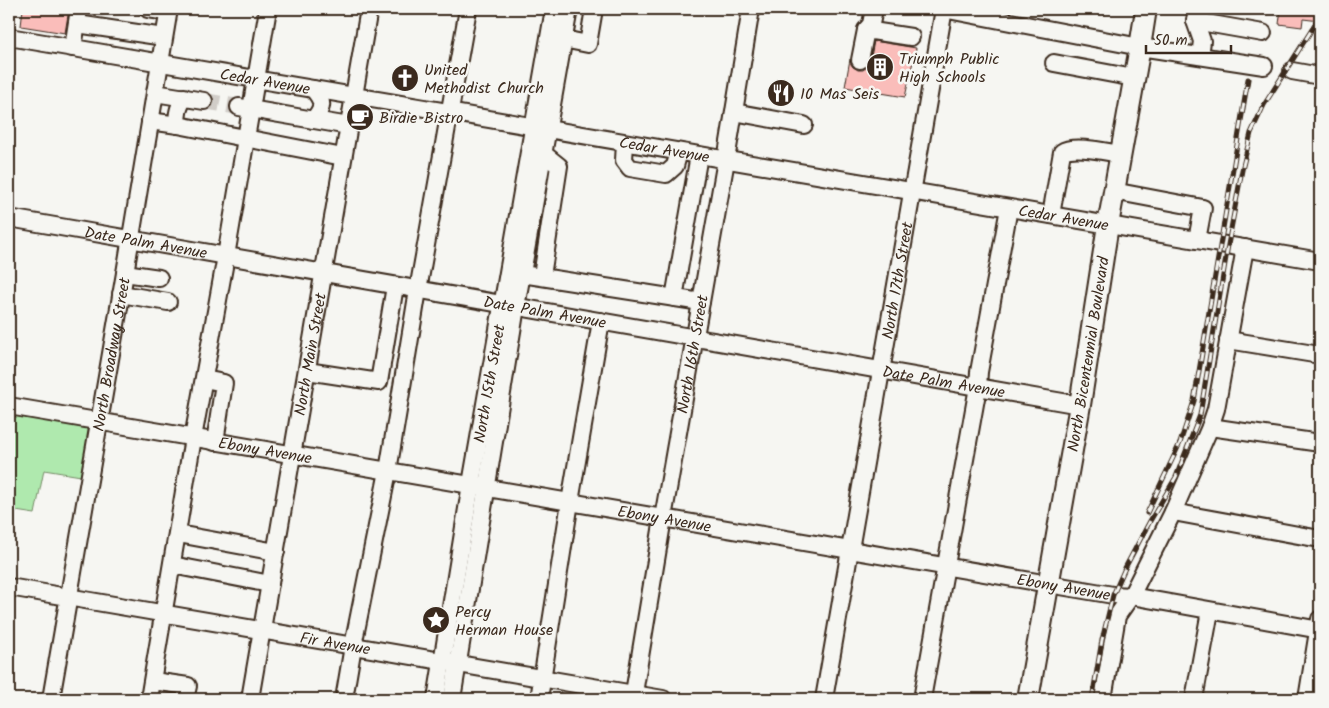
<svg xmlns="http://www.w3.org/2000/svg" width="1329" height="708" viewBox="0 0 1329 708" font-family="Kalam,sans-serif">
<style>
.green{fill:#afe9ae;stroke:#758a66}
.building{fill:#fabdba;stroke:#3b2a1e}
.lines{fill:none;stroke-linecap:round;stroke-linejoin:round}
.minor-tunnel{stroke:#d1cdc8;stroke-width:16;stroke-dasharray:16 8;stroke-linecap:butt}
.minor-casing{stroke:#3b2a1e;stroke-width:20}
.major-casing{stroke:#3b2a1e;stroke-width:24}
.minor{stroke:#f6f6f2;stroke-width:16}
.major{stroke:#f6f6f2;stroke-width:20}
.rail-casing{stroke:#3b2a1e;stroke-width:5}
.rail{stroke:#f6f6f2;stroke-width:3;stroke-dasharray:9;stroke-linecap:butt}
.labels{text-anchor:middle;stroke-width:5;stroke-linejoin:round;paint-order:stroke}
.poi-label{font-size:16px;fill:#3b2a1e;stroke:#f6f6f2;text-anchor:start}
.street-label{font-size:16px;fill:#3b2a1e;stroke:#f6f6f2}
</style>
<rect width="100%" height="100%" fill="#f6f6f2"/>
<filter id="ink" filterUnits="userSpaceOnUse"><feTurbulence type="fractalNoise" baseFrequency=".02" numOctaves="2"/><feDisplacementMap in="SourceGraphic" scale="10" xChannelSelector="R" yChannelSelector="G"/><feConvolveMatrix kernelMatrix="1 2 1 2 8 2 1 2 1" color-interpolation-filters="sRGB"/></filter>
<g filter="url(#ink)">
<path class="green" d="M 9,415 L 91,428 L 81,476 L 44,470 L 35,514 L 9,510 Z"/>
<path class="building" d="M 23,9 L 69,9 L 65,33 L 21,26 Z
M 1281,9 L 1320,9 L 1320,21 L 1303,19 L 1302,27 L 1279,24 Z
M 874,41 L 916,48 L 905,97 L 845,87 L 850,59 L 851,64 L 853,67 L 858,70 L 863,70 L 867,67 L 870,62 Z"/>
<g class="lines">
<path class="minor-tunnel" d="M 204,101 L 239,107"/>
<g class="minor-casing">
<g id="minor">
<path d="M 148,9 L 168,12"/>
<path d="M 943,9 L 1140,47 L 1264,66"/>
<path d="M 1197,9 L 1195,21 L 1202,41 L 1200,56"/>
<path d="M 1195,21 L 1263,33"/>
<path d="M 77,24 L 164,37"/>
<path d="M 866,30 L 911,37"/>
<path id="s1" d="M 9,37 L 1320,261"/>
<path d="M 563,39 L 588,44 L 594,9"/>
<path d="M 73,48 L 79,9"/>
<path d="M 860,60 L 866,30 L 871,24 L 874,9"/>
<path d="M 1054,63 L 1134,78"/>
<path d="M 1292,71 L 1320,76"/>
<path d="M 155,93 L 204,101"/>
<path d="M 239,107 L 349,126"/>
<path d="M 734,112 L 804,125"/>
<path d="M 313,120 C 324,107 324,102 313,89"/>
<path d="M 150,121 L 178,125 L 343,157"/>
<path d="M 178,125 C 176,114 179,107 184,97"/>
<path d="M 625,143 L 624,160 L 630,168 L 666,174 L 675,166 L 679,152"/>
<path d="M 1113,191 L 1203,208 L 1197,240"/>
<path d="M 1051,215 L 1062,152 C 1073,144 1107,152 1121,154"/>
<path id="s2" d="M 9,218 L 1080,405"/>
<path d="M 125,273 L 159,278"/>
<path d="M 522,274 L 701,302"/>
<path d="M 542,276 L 559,166 L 544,154"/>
<path d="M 121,294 L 168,302"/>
<path d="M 674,298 L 699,155"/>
<path d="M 1228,340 L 1320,355"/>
<path d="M 307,371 L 379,382 L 395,286"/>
<path d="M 204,379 L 224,383 L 215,442"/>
<path id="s3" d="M 9,406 L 1113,595 L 1131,596 L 1320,630"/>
<path d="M 1210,427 L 1320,443"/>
<path d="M 1173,512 L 1320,539"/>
<path d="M 178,534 L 276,552"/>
<path d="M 172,565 L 270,584"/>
<path id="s4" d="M 9,587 L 663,699"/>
<path d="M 153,681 L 188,686 L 185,699"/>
<path id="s5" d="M 51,699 L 125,273 L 169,9"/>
<path d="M 149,699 L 193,438 L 226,256 L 268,9"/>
<path id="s6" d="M 250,699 L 369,9"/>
<path d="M 344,699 L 353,646 L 388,471 L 418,290 L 468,9"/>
<path id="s7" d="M 436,699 L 471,484 L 554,9"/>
<path d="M 452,699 L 516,307 L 569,9"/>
<path d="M 539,699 L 570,502 L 601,321"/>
<path id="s8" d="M 633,699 L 663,518 L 726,160 L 751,9"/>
<path id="s9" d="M 824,699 L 944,9"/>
<path d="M 922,699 L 978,387 L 979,372 L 1009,208"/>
<path d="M 1103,699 L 1117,616 L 1131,596 L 1173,512 L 1210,427 L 1216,409 L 1245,248"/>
<path d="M 1194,699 L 1210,611"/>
<path d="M 1307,699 L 1320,619"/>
</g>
</g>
<g class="major-casing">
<g id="major">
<path id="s10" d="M 1028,699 L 1080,405 L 1108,225 L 1140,47 L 1146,9"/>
</g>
</g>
<use href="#minor" class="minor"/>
<use href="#major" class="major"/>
<g class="rail-casing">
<path id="rail" d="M 1147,513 L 1180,443 L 1194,401 L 1248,79
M 1092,699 L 1102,640 L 1113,595 L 1125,568 L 1150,521 L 1176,477 L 1200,415 L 1228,245 L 1242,170 L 1251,133 L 1264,105 L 1316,23 L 1320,19"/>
</g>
<use href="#rail" class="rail"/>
</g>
</g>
<defs>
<g id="building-disc" transform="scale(1.4375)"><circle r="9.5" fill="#3b2a1e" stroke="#f6f6f2"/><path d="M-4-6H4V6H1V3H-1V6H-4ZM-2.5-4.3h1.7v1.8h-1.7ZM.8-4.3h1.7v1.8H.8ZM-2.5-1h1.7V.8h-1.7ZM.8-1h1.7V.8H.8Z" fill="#fff"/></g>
<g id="church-disc" transform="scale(1.4375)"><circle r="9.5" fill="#3b2a1e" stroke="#f6f6f2"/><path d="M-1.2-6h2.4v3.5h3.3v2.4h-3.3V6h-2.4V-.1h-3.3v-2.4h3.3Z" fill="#fff"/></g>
<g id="restaurant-disc" transform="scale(1.4375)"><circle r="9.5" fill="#3b2a1e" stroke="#f6f6f2"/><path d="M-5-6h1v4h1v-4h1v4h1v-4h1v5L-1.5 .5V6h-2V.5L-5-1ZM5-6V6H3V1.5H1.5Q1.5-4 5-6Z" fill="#fff"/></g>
<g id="cafe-disc" transform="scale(1.4375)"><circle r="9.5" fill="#3b2a1e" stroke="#f6f6f2"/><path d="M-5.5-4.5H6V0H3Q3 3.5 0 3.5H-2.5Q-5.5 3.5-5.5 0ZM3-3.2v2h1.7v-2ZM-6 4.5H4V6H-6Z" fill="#fff"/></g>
<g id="sight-disc" transform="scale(1.4375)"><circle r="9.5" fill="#3b2a1e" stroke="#f6f6f2"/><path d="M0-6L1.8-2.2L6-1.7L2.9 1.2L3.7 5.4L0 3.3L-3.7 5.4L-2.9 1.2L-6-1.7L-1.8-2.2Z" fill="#fff"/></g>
</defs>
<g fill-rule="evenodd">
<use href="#building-disc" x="880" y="67"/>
<use href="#church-disc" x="405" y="78"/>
<use href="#restaurant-disc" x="781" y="93"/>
<use href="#cafe-disc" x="360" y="117"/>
<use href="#sight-disc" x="436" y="620"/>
</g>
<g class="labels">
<g class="poi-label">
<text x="899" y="64">Triumph Public<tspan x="899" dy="18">High Schools</tspan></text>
<text x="424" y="75">United<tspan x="424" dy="18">Methodist Church</tspan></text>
<text x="800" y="99">10 Mas Seis</text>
<text x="379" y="123">Birdie Bistro</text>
<text x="455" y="617">Percy<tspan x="455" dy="18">Herman House</tspan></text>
</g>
<g class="street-label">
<text dy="6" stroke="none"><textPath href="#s1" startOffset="260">Cedar Avenue</textPath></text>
<text dy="6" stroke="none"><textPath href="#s1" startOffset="665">Cedar Avenue</textPath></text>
<text dy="6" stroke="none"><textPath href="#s1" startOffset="1070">Cedar Avenue</textPath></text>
<text dy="6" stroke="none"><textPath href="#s2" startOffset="139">Date Palm Avenue</textPath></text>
<text dy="6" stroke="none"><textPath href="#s9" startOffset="425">North 17th Street</textPath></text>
<text dy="6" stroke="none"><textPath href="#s2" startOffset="544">Date Palm Avenue</textPath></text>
<text dy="6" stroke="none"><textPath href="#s5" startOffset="350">North Broadway Street</textPath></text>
<text dy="6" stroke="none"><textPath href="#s6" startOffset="350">North Main Street</textPath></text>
<text dy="6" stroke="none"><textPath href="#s8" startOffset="350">North 16th Street</textPath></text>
<text dy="6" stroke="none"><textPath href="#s10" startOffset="350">North Bicentennial Boulevard</textPath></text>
<text dy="6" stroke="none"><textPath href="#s2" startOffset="949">Date Palm Avenue</textPath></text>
<text dy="6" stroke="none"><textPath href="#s7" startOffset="320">North 15th Street</textPath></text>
<text dy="6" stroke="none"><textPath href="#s3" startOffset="260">Ebony Avenue</textPath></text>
<text dy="6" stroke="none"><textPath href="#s3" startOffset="665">Ebony Avenue</textPath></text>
<text dy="6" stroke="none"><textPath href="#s3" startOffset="1070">Ebony Avenue</textPath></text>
<text dy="6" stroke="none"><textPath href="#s4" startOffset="331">Fir Avenue</textPath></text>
</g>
</g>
<rect width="1329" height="708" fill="none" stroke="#f6f6f2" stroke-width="30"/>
<rect x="15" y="15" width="1299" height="678" fill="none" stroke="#3b2a1e" stroke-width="2" filter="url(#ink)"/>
<path d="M1146 45v8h85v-8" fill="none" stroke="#3b2a1e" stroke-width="2.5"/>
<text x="1154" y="45" font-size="15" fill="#3b2a1e" stroke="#f6f6f2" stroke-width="4" paint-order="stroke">50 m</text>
</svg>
